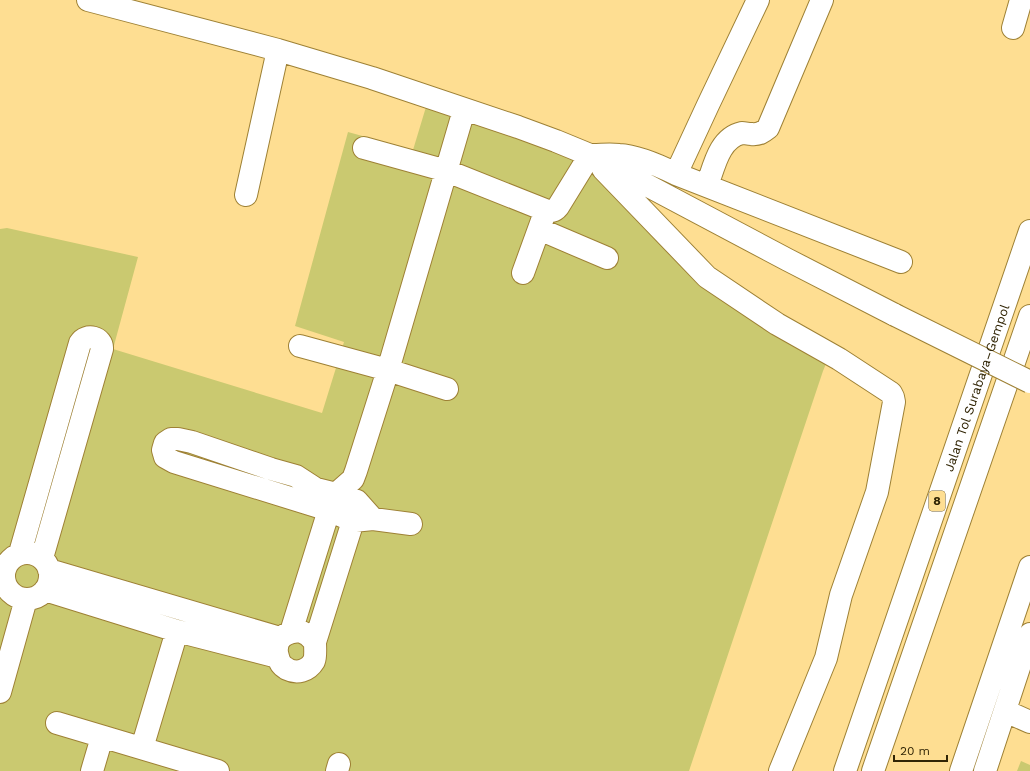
<svg xmlns="http://www.w3.org/2000/svg" width="1030" height="771" viewBox="0 0 1030 771" font-family="'Work Sans',sans-serif">
<style>
.building{fill:#cac970}
.lines{fill:none;stroke-linecap:round;stroke-linejoin:round}
.minor-casing{stroke:#9e8135;stroke-width:24}
.highway-casing{stroke:#9e8135;stroke-width:24}
.minor{stroke:#fff;stroke-width:22}
.highway{stroke:#fff;stroke-width:22}
.minor-bridge-casing{stroke:#9e8135;stroke-width:24;stroke-linecap:butt}
.minor-bridge{stroke:#fff;stroke-width:22}
.labels{text-anchor:middle;stroke-width:3;stroke-linejoin:round;paint-order:stroke}
.shield{fill:#fede92;stroke:#6e5c2f;stroke-width:1}
.shield-label{font-size:12px;font-weight:bold;fill:#312505}
.street-label{font-size:13px;fill:#312505;stroke:#fede92}
</style>
<rect width="100%" height="100%" fill="#fede92"/>
<path class="building" d="M 429,97 L 590,155 L 707,277 L 830,354 L 823,371 L 689,771 L 0,771 L 0,229 L 7,228 L 138,257 L 113,349 L 322,413 L 344,342 L 295,326 L 348,132 L 413,150 Z
M 1021,761 L 1030,765 L 1030,771 L 1017,771 Z"/>
<g class="lines">
<g class="minor-casing">
<path id="minor" d="M 88,0 L 278,50 L 372,78 L 518,127 L 556,141 L 590,155 L 788,260 L 895,315
M 1013,28 L 1021,0
M 364,148 L 447,171 L 545,210 C 551,211 554,212 558,207 L 590,155
M 593,155 C 601,155 610,154 619,155 C 637,156 660,166 676,174 L 901,262
M 603,169 L 707,277 L 777,324 L 839,359 L 891,393 L 893,397 L 894,402 L 877,492 L 841,595 L 826,658 L 780,771
M 676,174 L 708,105 L 758,0
M 707,186 C 714,167 719,138 742,133 C 745,133 748,134 751,134 C 759,135 763,132 768,128 L 822,0
M 246,195 L 278,50
M 539,229 L 607,258
M 523,273 L 544,215
M 300,346 L 388,370 L 447,389
M 373,519 L 357,501 L 336,494 L 316,489 L 296,476 L 271,469 L 192,442 L 178,439 L 171,439 L 165,443 L 163,450 L 165,457 L 174,462 L 329,510 L 353,521 L 373,519 L 411,524
M4 576a23 23 0 1 1 46 0a23 23 0 1 1-46 0Z
M 20,553 L 80,343 C 86,333 103,337 102,349 L 42,558
M 49,570 L 280,638
M 45,590 L 177,631 L 278,657
M 300,631 L 308,635 L 315,642 C 315,648 316,656 314,661 C 308,671 297,674 287,669 C 286,668 282,666 282,665 C 279,662 278,657 277,653 C 275,637 287,632 300,631 Z
M 291,632 L 329,510 L 336,494 L 353,479 L 356,471 L 388,370 L 464,110
M 315,642 L 353,521 L 356,506
M 0,692 L 26,599
M 1005,711 L 1030,722
M 57,723 L 218,771
M 142,748 L 177,631
M 92,771 L 102,737
M 337,771 L 339,764
M 961,771 L 1030,567
M 985,771 L 1030,634"/>
</g>
<g class="highway-casing">
<g id="highway">
<path id="s1" d="M 845,771 L 1030,231"/>
<path d="M 873,771 L 1030,316"/>
</g>
</g>
<use href="#minor" class="minor"/>
<use href="#highway" class="highway"/>
<g class="minor-bridge-casing">
<path id="minor-bridge" d="M 895,315 L 1030,382"/>
</g>
<use href="#minor-bridge" class="minor-bridge"/>
</g>
<g class="labels">
<rect class="shield" x="929" y="491" width="16" height="20" rx="3"/>
<g class="shield-label">
<text x="937" y="505">8</text>
</g>
<g class="street-label">
<text dy="5" stroke="none"><textPath href="#s1" startOffset="405">Jalan Tol Surabaya–Gempol</textPath></text>
</g>
</g>
<path d="M894 755v6h53v-6" fill="none" stroke="#312505" stroke-width="2"/>
<text x="900" y="755" font-size="12" fill="#312505" stroke="#fede92" stroke-width="3" paint-order="stroke">20 m</text>
</svg>
